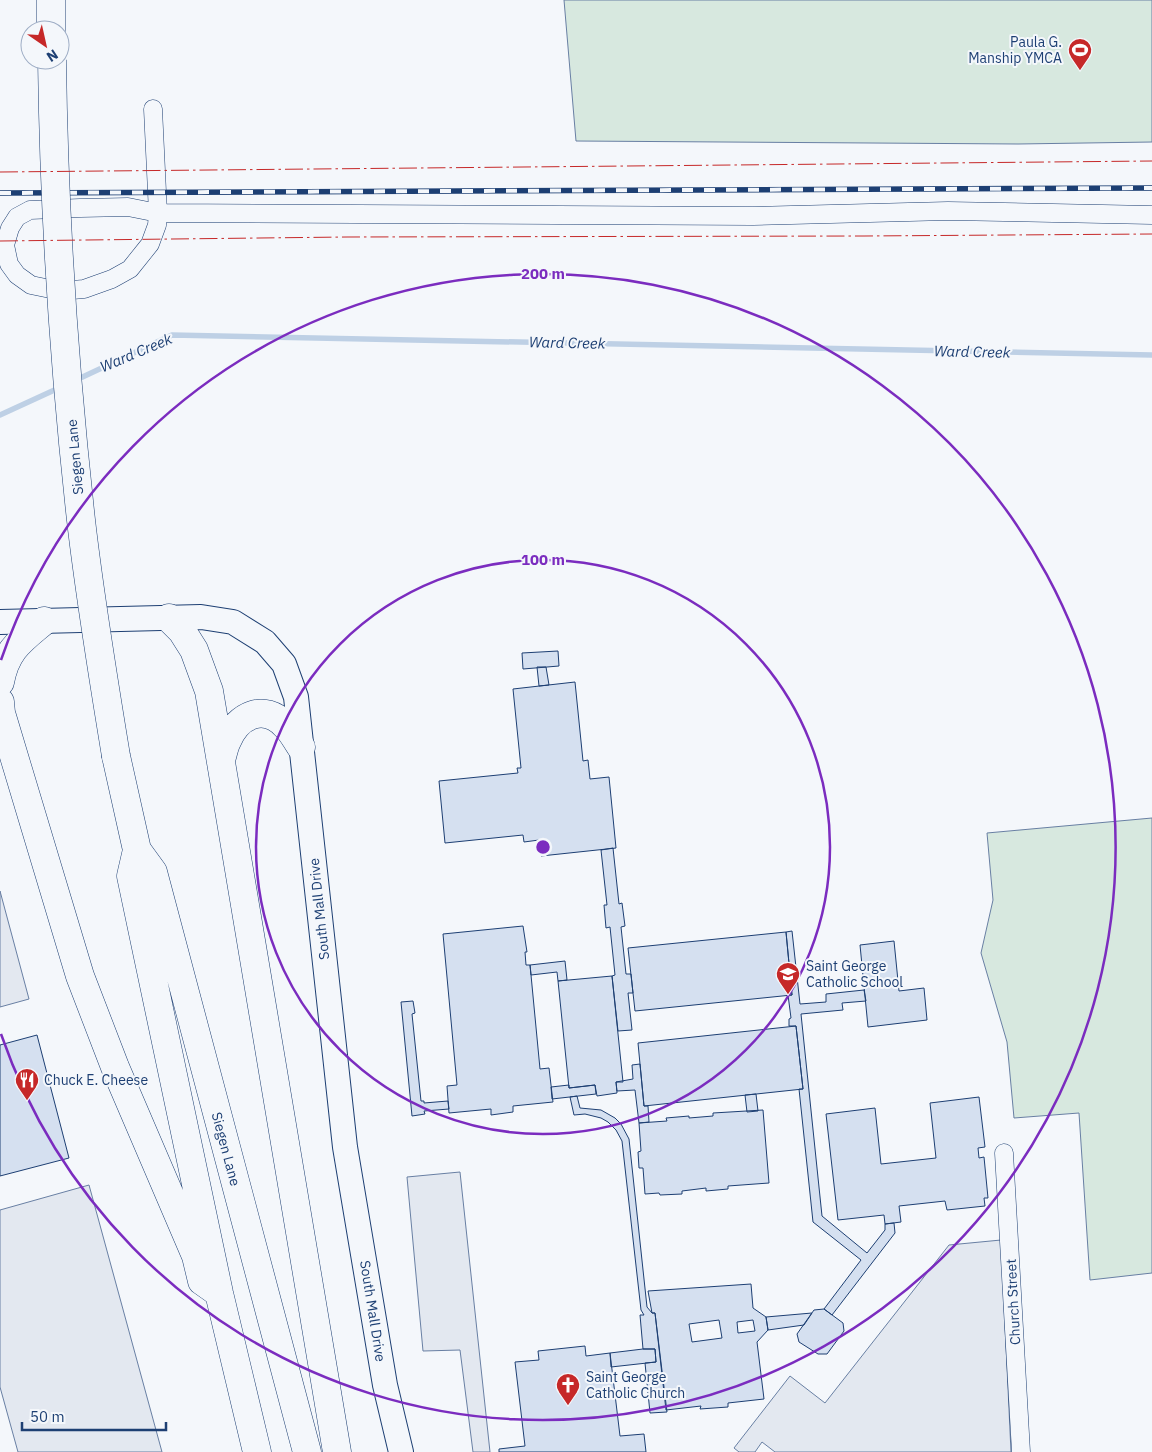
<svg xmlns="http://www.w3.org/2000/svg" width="1152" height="1452" viewBox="0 0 1152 1452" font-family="'IBM Plex Sans',sans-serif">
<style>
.green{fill:#d7e8df;stroke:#687fa3}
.parking{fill:#e3e8f0;stroke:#687fa3}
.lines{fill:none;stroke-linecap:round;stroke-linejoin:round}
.stream{stroke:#bed0e5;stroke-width:5.5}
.building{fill:#d5e0f0;stroke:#1d3f73;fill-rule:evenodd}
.street-casing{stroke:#1d3f73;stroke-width:19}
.secondary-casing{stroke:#1d3f73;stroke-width:26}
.primary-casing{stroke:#1d3f73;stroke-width:29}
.street{stroke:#f4f7fb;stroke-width:18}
.secondary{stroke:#f4f7fb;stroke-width:24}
.primary{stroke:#f4f7fb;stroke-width:28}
.rail-casing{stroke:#1d3f73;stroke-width:5.5}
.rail{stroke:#f4f7fb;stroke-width:4;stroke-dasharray:11;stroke-linecap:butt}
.primary-bridge-casing{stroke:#1d3f73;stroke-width:29;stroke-linecap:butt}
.primary-bridge{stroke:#f4f7fb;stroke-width:28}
.power{stroke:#c62828;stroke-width:1;stroke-dasharray:18 4 2.5 4;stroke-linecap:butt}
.ring{fill:none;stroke:#7b2cbf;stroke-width:2.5}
.labels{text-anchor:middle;stroke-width:4;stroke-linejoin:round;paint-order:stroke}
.poi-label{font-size:14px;fill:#1d3f73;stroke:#f4f7fb;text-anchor:start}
.street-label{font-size:14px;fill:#1d3f73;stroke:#f4f7fb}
.water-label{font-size:15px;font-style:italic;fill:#1d3f73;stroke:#f4f7fb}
.centre{fill:#7b2cbf;stroke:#f4f7fb;stroke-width:2.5}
.ring-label{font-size:15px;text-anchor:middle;font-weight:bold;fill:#7b2cbf;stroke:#f4f7fb;stroke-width:4;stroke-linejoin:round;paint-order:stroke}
</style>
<rect width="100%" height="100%" fill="#f4f7fb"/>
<path class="green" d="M 564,0 L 1152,0 L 1152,142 L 1018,144 L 576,141 Z
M 1152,818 L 1152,1273 L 1090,1280 L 1079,1113 L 1014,1118 L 1007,1042 L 981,953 L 993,900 L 987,833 Z"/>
<path class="parking" d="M 0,891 L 29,999 L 0,1007 Z
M 460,1172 L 490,1452 L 473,1452 L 460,1350 L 423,1351 L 407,1177 Z
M 89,1185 L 162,1452 L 18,1452 L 0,1387 L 0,1210 Z
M 1001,1240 L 1011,1452 L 775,1452 L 762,1442 L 755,1452 L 739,1452 L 734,1448 L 790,1376 L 825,1403 L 949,1245 Z"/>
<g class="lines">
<path class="stream" d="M 74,381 L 172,335 L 1152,355
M 0,415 L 61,387"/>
</g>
<path class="building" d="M 558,651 L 559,666 L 523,669 L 522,653 Z
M 537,667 L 546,667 L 549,685 L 539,686 Z
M 575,682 L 583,761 L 588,760 L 590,779 L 609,777 L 616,848 L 541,856 L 539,840 L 524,842 L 523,835 L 445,843 L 439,781 L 518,773 L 517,768 L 521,768 L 513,689 Z
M 613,848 L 619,904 L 622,903 L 625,926 L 621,927 L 626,974 L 631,974 L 633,993 L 628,993 L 632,1030 L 618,1031 L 612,976 L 615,975 L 610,927 L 606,928 L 604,905 L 607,905 L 601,850 Z
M 523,926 L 527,952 L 525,952 L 526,965 L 530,965 L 531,975 L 540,1069 L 549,1068 L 553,1102 L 513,1106 L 513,1112 L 491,1115 L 491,1109 L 449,1113 L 447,1086 L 457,1085 L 443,934 Z
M 792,931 L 800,1004 L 826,1002 L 826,994 L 864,990 L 866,1001 L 842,1003 L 843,1010 L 801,1014 L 822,1216 L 867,1253 L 885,1230 L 885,1224 L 894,1223 L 895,1233 L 832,1315 L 824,1309 L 861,1260 L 813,1222 L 799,1089 L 803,1089 L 796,1026 L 789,1026 L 789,1019 L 791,1018 L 788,995 L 792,995 L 786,932 Z
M 786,932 L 792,995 L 635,1011 L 628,948 Z
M 894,941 L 899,991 L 924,988 L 927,1020 L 868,1027 L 860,945 Z
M 565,961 L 567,980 L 558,981 L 557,972 L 531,975 L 530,965 Z
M 612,976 L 623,1082 L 616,1082 L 617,1093 L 597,1096 L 595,1085 L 569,1088 L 558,981 Z
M 413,1001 L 415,1013 L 412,1014 L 421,1101 L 424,1101 L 424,1103 L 448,1101 L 449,1109 L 424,1111 L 425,1114 L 412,1116 L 401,1002 Z
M 796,1026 L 803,1089 L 644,1106 L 638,1043 Z
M 37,1035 L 69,1158 L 0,1176 L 0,1045 Z
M 640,1064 L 644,1106 L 648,1106 L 649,1122 L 639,1123 L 635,1090 L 617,1091 L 616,1082 L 633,1079 L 632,1065 Z
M 569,1085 L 569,1088 L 595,1085 L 596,1094 L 552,1099 L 551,1087 Z
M 756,1094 L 758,1111 L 747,1112 L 745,1095 Z
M 577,1096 L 580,1108 L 601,1110 L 615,1118 L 621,1124 L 629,1139 L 647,1307 L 652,1313 L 655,1313 L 667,1412 L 650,1413 L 645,1363 L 656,1362 L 655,1349 L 643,1349 L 640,1315 L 644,1315 L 641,1310 L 622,1141 L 616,1130 L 608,1122 L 601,1118 L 585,1114 L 574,1115 L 570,1097 Z
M 979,1097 L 985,1147 L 978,1148 L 979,1158 L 984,1157 L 988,1198 L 984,1198 L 985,1206 L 947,1210 L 945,1201 L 899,1206 L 901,1222 L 885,1224 L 884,1215 L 838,1220 L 826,1114 L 875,1108 L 881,1164 L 936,1158 L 930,1103 Z
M 763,1110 L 769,1183 L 728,1186 L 728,1189 L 706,1191 L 706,1188 L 682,1191 L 682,1194 L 660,1195 L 659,1193 L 645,1194 L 643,1168 L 639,1168 L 638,1152 L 641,1151 L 639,1123 L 667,1121 L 666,1118 L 689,1116 L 689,1118 L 713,1116 L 713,1113 Z
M 751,1284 L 753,1308 L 766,1317 L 768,1330 L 757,1342 L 764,1399 L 728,1403 L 728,1407 L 700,1409 L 701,1406 L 666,1410 L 655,1313 L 652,1313 L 648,1291 ZM 719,1320 L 722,1338 L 692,1342 L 689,1324 ZM 753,1320 L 755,1331 L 738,1333 L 737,1322 Z
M 824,1309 L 843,1323 L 844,1331 L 827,1354 L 818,1354 L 799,1342 L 797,1334 L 814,1310 Z
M 812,1313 L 804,1325 L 768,1330 L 766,1317 Z
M 585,1346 L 586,1356 L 610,1353 L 620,1436 L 644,1434 L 646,1452 L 499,1452 L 499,1449 L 525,1446 L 515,1362 L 539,1360 L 538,1351 Z
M 643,1349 L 655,1349 L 656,1362 L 611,1367 L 610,1353 Z"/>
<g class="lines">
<g class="street-casing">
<path id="street" d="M 153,109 L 158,213 L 157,225 L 150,244 L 130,269 L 112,279 L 84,289 L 60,291 L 31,285 L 17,275 L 9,264 L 5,245 L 10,228 L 17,217 L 30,210 L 80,208 L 128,207 L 158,213 L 753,216 L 948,211 L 1152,215
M 1004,1153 L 1021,1452"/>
</g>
<g class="secondary-casing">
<path id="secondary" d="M 0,622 L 201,617 L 233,622 L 265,642 L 284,664 L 296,697 L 345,1147 L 385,1385 L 401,1452"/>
</g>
<g class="primary-casing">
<path id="primary" d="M 51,0 L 51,30
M 169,618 L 182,631 L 194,650 L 209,691 L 337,1452
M 0,682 C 6,650 20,641 44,621
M 0,702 L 1,713 L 80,976 L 115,1067 L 196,1256 L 202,1281 L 219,1293
M 116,756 L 137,850 L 153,872 L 307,1452
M 221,760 C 223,754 224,747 227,741 C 238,715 264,703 285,725 C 292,731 296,740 301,747
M 137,850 L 131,876 L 219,1293 L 257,1452"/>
</g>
<use href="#street" class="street"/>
<use href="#secondary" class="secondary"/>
<use href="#primary" class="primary"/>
<g class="rail-casing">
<path id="rail" d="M 0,193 L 1152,188"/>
</g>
<use href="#rail" class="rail"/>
<g class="primary-bridge-casing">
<path id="primary-bridge" d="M 52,60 C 54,214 64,367 81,520 C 90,599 103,677 116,756"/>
</g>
<use href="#primary-bridge" class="primary-bridge"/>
<path class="power" d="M 0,172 L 1152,161
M 0,241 L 347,237 L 865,236 L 1152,234"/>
</g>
<g class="ring">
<circle cx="543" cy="847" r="287"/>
<path d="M1 660A573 573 0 1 1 1 1034"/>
</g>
<defs>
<g id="stadium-pin" transform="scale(1.25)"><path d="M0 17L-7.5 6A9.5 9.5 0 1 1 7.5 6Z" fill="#c62828" stroke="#f4f7fb"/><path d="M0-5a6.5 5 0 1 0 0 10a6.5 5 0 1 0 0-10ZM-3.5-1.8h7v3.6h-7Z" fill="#fff"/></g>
<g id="school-pin" transform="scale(1.25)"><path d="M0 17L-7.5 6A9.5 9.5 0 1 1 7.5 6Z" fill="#c62828" stroke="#f4f7fb"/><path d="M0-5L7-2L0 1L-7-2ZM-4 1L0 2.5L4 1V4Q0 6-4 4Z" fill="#fff"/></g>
<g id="restaurant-pin" transform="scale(1.25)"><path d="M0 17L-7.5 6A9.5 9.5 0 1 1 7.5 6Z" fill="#c62828" stroke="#f4f7fb"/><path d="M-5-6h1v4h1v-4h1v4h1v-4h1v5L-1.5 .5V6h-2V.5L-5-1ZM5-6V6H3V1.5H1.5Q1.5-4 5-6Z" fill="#fff"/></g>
<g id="church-pin" transform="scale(1.25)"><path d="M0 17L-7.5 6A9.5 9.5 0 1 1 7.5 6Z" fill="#c62828" stroke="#f4f7fb"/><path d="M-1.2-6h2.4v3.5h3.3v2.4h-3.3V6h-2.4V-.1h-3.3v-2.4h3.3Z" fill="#fff"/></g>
</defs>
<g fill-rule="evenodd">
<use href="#stadium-pin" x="1080" y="50"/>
<use href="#school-pin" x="788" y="974"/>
<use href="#restaurant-pin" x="27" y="1080"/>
<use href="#church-pin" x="568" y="1385"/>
</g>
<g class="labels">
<g class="poi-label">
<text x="1062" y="47" text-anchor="end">Paula G.<tspan x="1062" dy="16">Manship YMCA</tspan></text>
<text x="806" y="971">Saint George<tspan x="806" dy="16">Catholic School</tspan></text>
<text x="44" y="1085">Chuck E. Cheese</text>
<text x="586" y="1382">Saint George<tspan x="586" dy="16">Catholic Church</tspan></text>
</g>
<g class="street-label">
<text transform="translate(75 457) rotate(-95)" y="5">Siegen Lane</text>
<text transform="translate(319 909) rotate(-96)" y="5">South Mall Drive</text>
<text transform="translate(226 1149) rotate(75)" y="5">Siegen Lane</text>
<text transform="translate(1013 1302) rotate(-93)" y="5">Church Street</text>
<text transform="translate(373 1311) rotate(81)" y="5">South Mall Drive</text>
</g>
<g class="water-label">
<text transform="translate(567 343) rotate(1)" y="5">Ward Creek</text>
<text transform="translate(972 352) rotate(1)" y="5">Ward Creek</text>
<text transform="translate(136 353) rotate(-23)" y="5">Ward Creek</text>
</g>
</g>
<circle cx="543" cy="847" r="8" class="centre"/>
<g class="ring-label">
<text x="543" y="279">200 m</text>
<text x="543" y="565">100 m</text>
</g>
<g transform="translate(45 45) rotate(146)"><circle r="24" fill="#f4f7fb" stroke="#9eadc5"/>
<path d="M0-4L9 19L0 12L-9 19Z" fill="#c62828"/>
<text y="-8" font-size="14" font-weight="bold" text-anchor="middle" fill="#1d3f73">N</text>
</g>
<path d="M22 1422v8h144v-8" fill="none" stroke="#1d3f73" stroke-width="2.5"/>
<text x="30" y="1422" font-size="15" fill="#1d3f73" stroke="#f4f7fb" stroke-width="4" paint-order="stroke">50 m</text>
</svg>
